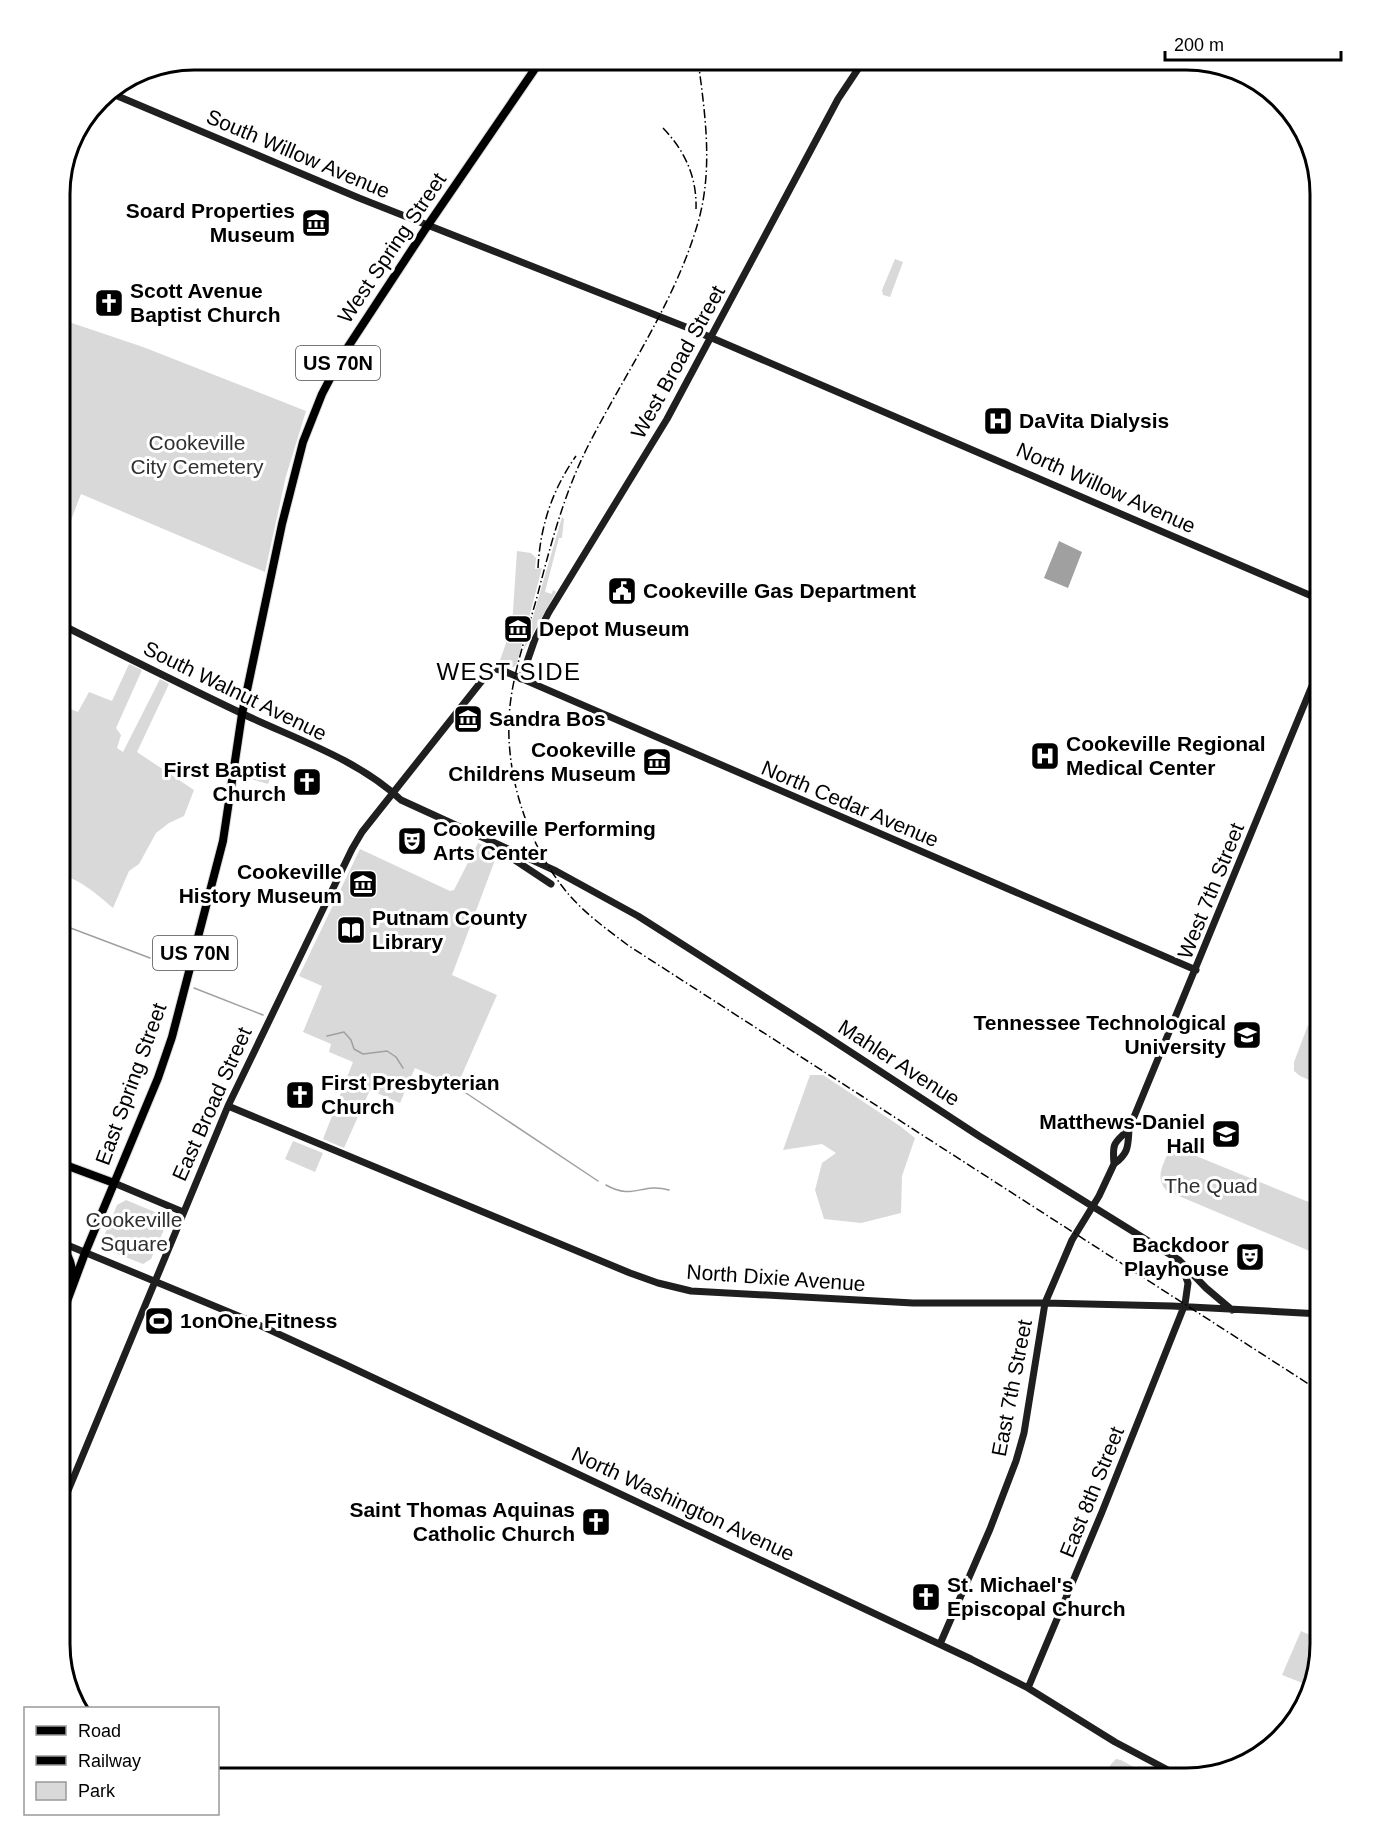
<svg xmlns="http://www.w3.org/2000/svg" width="1381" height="1839" viewBox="0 0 1381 1839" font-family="Helvetica,sans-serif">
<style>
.green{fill:#d9d9d9}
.water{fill:#a0a0a0}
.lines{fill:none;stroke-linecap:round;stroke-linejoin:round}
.stream{stroke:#a0a0a0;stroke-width:1.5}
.primary-casing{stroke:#dbdbdb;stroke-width:10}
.secondary{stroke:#1f1f1f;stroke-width:7}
.primary{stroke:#000;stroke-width:8}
.rail{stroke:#000;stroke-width:1.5;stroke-dasharray:9 3 1.5 3;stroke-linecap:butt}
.labels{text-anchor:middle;stroke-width:6;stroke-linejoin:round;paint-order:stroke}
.shield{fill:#fff;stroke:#4c4c4c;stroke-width:1.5}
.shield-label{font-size:20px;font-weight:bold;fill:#000}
.street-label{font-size:21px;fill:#000;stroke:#fff}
.poi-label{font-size:21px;font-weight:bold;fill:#000;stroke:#fff;text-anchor:start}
.park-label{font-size:21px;fill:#303030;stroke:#fff}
.quarter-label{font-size:24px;letter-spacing:1.5px;fill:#000;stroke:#fff}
.rim{fill:none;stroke:#000;stroke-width:3}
</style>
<rect width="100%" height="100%" fill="#fff"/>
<path class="green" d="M 895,259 L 903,262 L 890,297 L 883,295 L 882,290 Z
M 60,319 L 143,347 L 306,411 L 286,476 L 265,572 L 81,494 L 60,549 Z
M 562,517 L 564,519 L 562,538 L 559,538 L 545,592 L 552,594 L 553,590 L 556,592 L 523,651 Z
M 517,551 L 531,553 L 536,558 L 535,569 L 542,568 L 517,663 L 514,667 L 501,666 L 499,663 L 512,626 Z
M 129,664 L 142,670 L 116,728 L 121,735 L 117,748 L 123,752 L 160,679 L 169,684 L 137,752 L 194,790 L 184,816 L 169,823 L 156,833 L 139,864 L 129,871 L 113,908 C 99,896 79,878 60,875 L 60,705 L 78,712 L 89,692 L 112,701 Z
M 258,763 L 271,768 L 269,774 L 271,776 L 268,784 L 251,779 Z
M 478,843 L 498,852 L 452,975 L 497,995 L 457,1086 L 415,1068 L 400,1103 L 370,1090 L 344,1148 L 323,1139 L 353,1062 L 329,1052 L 331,1044 L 303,1032 L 322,986 L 299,976 L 360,849 L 450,891 L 454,890 Z
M 1308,1025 L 1321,1030 L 1321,1085 L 1300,1076 L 1294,1071 L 1294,1062 Z
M 810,1075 L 823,1075 L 900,1126 L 915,1138 L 902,1176 L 901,1213 L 861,1223 L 824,1219 L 815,1190 L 822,1163 L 836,1153 L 822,1144 L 783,1150 Z
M 293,1141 L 323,1153 L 315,1172 L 285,1159 Z
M 1179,1149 L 1321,1207 L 1321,1251 L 1319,1255 L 1167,1191 C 1156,1179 1161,1169 1167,1155 Z
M 126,1200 L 162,1215 L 166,1225 L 151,1259 L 143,1264 L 105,1249 L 102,1241 L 117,1205 Z
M 1301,1631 L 1321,1640 L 1310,1686 L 1282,1675 Z
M 1116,1759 L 1121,1760 L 1155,1779 L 1110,1779 L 1107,1772 L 1111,1764 Z"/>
<path class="water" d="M 1059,541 L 1082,552 L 1068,588 L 1044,578 Z"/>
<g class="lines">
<path class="stream" d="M 60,924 L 150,958
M 158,961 L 180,969
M 194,988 L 263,1015
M 327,1036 L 344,1032 L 351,1040 L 354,1049 L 363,1054 L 387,1051 L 396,1057 L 403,1068
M 466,1093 L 598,1181
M 606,1185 C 634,1201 641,1182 669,1190"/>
<g class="primary-casing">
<path id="primary" d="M 60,1163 L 114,1183
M 60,1247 C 71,1256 72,1267 73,1280
M 60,1320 L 85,1253 L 158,1078 L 172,1037 L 223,841 L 242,714 L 282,524 L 303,442 L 322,394 L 342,356 L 428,225 L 541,60"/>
</g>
<path class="secondary" d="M 108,92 L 359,198 L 691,329 L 1321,600
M 60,624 C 120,654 180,684 241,713 C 293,738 358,759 401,800 L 556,871 L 638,916 L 820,1032 L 979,1136 L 1179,1260 L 1206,1288 L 1232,1310
M 521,679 L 535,639 L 549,612 L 667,419 L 838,99 L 864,60
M 498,849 L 551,884
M 228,1106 L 630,1273 L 658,1283 L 691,1291 L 913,1303 L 1045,1303 L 1172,1306 L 1321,1314
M 1129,1129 C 1115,1143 1112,1141 1114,1164 C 1129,1153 1128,1146 1129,1129 L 1321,664
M 114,1183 L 183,1212
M 60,1242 L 248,1320 L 344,1364 L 971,1659 L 1028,1688 L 1115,1742 L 1185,1779
M 60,1510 L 228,1106 L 352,849 L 362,832 L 492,668 L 504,671 L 1196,970
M 940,1644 L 990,1529 L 1016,1461 L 1024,1433 L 1045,1303 L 1072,1240 L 1099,1196 L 1114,1164
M 1028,1688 L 1102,1512 L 1185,1304 L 1188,1283 L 1181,1264"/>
<use href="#primary" class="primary"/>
<path class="rail" d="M 698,60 C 705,113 713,167 699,219 C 676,302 624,374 586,450 C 563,497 550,547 537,597 C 527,633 514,669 510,706 C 503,771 527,846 570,896 C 587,915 609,931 629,946 L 1321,1392
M 663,128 C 685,151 697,177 696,209
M 538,568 C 540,527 552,490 576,456"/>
</g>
<defs>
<g id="museum-square" transform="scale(1.5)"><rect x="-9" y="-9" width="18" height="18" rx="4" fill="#000" stroke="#fff"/><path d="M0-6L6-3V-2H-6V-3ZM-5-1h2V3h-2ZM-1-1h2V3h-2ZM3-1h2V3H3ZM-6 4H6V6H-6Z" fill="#fff"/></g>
<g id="church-square" transform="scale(1.5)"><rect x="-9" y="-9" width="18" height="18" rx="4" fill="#000" stroke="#fff"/><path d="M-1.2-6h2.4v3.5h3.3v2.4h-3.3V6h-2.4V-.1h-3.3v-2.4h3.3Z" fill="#fff"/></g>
<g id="hospital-square" transform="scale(1.5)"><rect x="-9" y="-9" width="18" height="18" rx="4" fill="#000" stroke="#fff"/><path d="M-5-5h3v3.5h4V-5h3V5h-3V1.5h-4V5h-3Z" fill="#fff"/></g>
<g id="civic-square" transform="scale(1.5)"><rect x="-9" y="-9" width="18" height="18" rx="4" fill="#000" stroke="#fff"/><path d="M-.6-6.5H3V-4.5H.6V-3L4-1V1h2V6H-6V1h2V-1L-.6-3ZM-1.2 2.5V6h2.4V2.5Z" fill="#fff"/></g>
<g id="theatre-square" transform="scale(1.5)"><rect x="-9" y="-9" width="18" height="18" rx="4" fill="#000" stroke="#fff"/><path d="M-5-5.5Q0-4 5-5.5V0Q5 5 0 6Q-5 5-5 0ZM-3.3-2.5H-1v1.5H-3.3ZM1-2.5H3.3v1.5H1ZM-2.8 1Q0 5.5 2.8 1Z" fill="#fff"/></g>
<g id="library-square" transform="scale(1.5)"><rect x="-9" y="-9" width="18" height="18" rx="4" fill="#000" stroke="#fff"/><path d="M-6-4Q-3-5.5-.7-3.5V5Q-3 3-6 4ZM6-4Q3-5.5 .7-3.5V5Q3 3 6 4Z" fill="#fff"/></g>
<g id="university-square" transform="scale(1.5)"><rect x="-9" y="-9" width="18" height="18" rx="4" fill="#000" stroke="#fff"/><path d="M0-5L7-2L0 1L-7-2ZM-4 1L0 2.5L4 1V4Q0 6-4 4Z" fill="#fff"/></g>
<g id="stadium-square" transform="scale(1.5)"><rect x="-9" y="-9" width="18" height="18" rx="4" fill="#000" stroke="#fff"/><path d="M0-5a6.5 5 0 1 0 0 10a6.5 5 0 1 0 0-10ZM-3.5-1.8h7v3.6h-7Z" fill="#fff"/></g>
</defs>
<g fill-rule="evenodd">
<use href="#museum-square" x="316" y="223"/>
<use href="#church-square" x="109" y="303"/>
<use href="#hospital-square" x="998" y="421"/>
<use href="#civic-square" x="622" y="591"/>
<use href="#museum-square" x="518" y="629"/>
<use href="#museum-square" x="468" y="719"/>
<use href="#hospital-square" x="1045" y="756"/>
<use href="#museum-square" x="657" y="762"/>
<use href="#church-square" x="307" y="782"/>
<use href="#theatre-square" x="412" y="841"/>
<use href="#museum-square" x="363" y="884"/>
<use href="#library-square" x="351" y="930"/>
<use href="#university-square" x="1247" y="1035"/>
<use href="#church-square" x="300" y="1095"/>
<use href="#university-square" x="1226" y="1134"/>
<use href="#theatre-square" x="1250" y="1257"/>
<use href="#stadium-square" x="159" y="1321"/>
<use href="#church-square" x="596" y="1522"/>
<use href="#church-square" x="926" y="1597"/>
</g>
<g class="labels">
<g class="shield">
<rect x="296" y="346" width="84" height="34" rx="4.5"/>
<rect x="153" y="936" width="84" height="34" rx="4.5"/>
</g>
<g class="shield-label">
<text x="338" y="370">US 70N</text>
<text x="195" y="960">US 70N</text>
</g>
<g class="street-label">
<text transform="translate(298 154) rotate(23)" y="7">South Willow Avenue</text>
<text transform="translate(392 248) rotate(-56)" y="7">West Spring Street</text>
<text transform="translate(678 362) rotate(-61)" y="7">West Broad Street</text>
<text transform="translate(1106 488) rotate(24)" y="7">North Willow Avenue</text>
<text transform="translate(235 691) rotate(26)" y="7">South Walnut Avenue</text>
<text transform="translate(850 804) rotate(23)" y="7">North Cedar Avenue</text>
<text transform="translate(1211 891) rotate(-68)" y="7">West 7th Street</text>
<text transform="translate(899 1063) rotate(33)" y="7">Mahler Avenue</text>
<text transform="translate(131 1084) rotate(-70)" y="7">East Spring Street</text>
<text transform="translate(212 1104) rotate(-66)" y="7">East Broad Street</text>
<text transform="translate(776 1278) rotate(4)" y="7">North Dixie Avenue</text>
<text transform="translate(1012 1388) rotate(-79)" y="7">East 7th Street</text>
<text transform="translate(1092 1492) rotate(-68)" y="7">East 8th Street</text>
<text transform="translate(683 1504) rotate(25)" y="7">North Washington Avenue</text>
</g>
<g class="poi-label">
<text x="295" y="218" text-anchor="end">Soard Properties<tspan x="295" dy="24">Museum</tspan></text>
<text x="130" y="298">Scott Avenue<tspan x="130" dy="24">Baptist Church</tspan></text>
<text x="1019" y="428">DaVita Dialysis</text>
<text x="643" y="598">Cookeville Gas Department</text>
<text x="539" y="636">Depot Museum</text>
<text x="489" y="726">Sandra Bos</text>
<text x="1066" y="751">Cookeville Regional<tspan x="1066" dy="24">Medical Center</tspan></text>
<text x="636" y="757" text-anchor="end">Cookeville<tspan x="636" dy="24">Childrens Museum</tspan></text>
<text x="286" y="777" text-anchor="end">First Baptist<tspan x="286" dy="24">Church</tspan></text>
<text x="433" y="836">Cookeville Performing<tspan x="433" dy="24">Arts Center</tspan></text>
<text x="342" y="879" text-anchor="end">Cookeville<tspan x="342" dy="24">History Museum</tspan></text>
<text x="372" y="925">Putnam County<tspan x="372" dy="24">Library</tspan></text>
<text x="1226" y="1030" text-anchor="end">Tennessee Technological<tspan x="1226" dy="24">University</tspan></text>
<text x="321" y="1090">First Presbyterian<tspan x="321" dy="24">Church</tspan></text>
<text x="1205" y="1129" text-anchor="end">Matthews-Daniel<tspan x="1205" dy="24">Hall</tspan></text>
<text x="1229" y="1252" text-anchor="end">Backdoor<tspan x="1229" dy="24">Playhouse</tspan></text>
<text x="180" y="1328">1onOne Fitness</text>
<text x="575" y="1517" text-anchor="end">Saint Thomas Aquinas<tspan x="575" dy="24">Catholic Church</tspan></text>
<text x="947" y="1592">St. Michael's<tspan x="947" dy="24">Episcopal Church</tspan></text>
</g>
<g class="park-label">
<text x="197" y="450">Cookeville<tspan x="197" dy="24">City Cemetery</tspan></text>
<text x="1211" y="1193">The Quad</text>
<text x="134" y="1227">Cookeville<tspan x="134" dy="24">Square</tspan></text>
</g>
<g class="quarter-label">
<text x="509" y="680">WEST SIDE</text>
</g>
</g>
<path d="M0 0H1381V1839H0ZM194 70H1186A124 124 0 0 1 1310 194V1644A124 124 0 0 1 1186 1768H194A124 124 0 0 1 70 1644V194A124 124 0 0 1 194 70Z" fill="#fff" fill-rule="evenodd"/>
<path class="rim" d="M194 70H1186A124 124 0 0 1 1310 194V1644A124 124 0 0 1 1186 1768H194A124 124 0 0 1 70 1644V194A124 124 0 0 1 194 70Z"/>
<rect x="24" y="1707" width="195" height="108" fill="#ffffff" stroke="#999999" stroke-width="1.5"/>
<rect x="36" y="1726" width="30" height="9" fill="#000000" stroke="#999999" stroke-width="1.5"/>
<text x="78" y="1737" font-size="18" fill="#000000">Road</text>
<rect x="36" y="1756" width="30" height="9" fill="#000000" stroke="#999999" stroke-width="1.5"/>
<text x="78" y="1767" font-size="18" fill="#000000">Railway</text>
<rect x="36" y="1782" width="30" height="18" fill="#d9d9d9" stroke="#999999" stroke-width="1.5"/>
<text x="78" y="1797" font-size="18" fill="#000000">Park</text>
<path d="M1165 51v9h176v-9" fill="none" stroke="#000000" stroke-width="3"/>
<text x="1174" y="51" font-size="18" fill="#000000" stroke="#ffffff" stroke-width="4.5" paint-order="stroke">200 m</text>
</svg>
